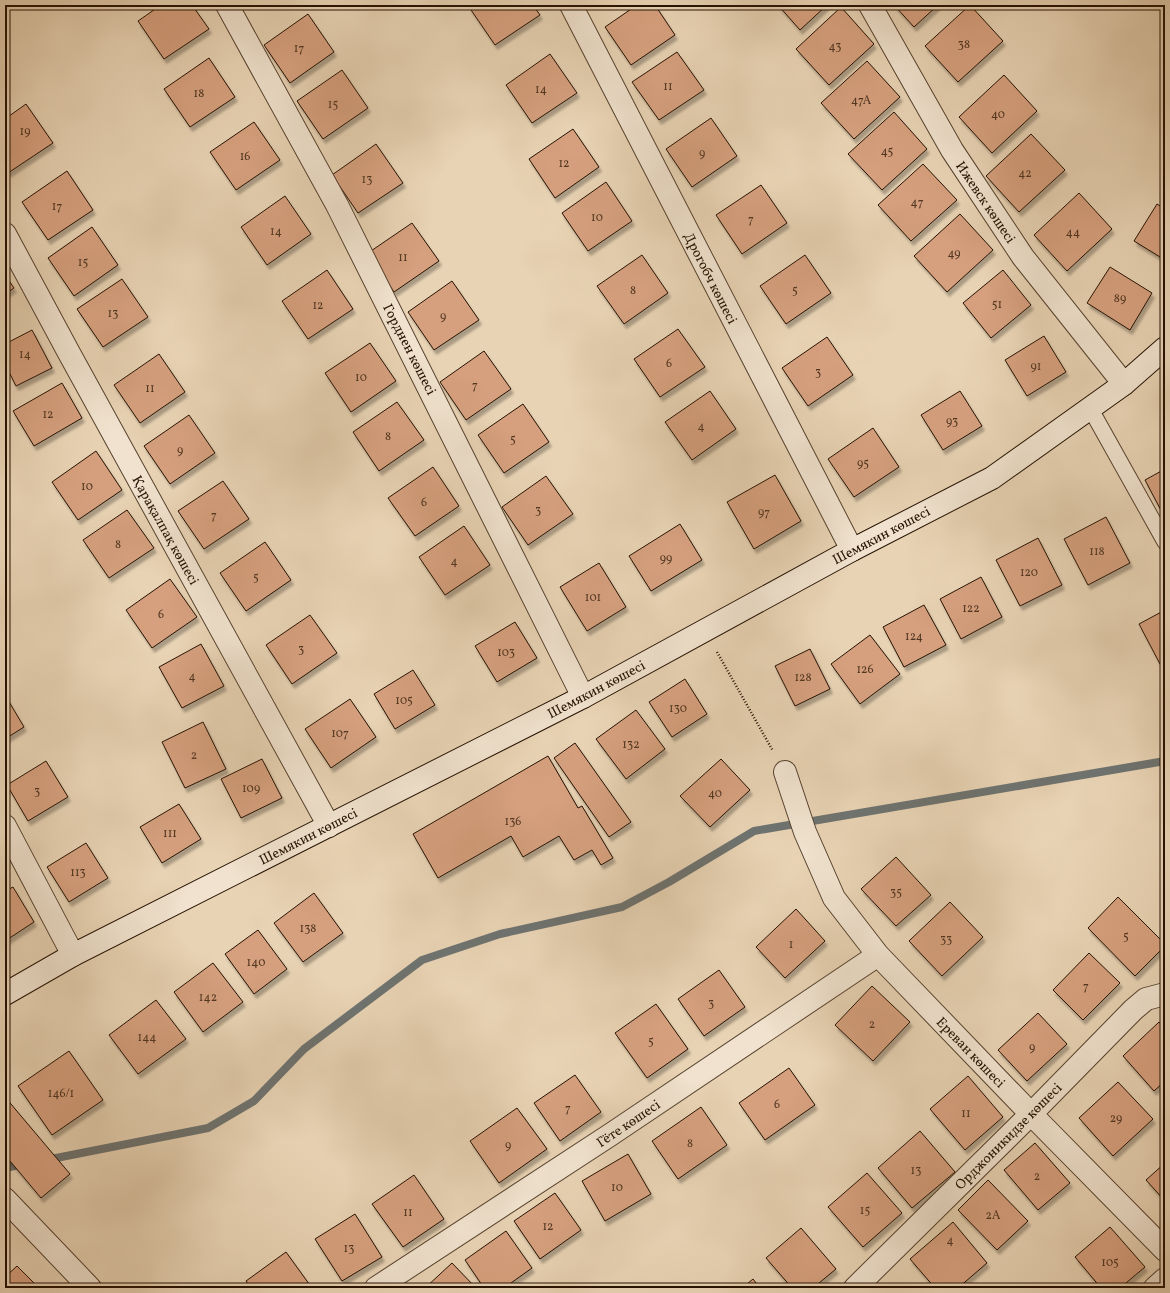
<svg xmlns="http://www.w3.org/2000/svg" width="1170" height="1293" viewBox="0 0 1170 1293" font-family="Vollkorn,serif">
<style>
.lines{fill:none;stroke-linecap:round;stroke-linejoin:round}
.stream{stroke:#6e7370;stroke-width:8}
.building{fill:#d6a07e;stroke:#251202;filter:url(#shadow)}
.service-casing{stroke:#56422e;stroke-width:17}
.minor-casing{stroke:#56422e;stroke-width:24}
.tertiary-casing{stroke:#56422e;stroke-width:24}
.secondary-casing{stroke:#251202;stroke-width:24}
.path{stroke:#251202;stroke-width:2.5;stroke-dasharray:1 2;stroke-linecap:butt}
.service{stroke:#f0e2ce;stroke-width:15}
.minor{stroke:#f0e2ce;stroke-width:22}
.tertiary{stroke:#f0e2ce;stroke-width:22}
.secondary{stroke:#f0e2ce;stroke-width:22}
.labels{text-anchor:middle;stroke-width:3;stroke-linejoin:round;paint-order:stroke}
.number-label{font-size:12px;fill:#513621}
.street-label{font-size:14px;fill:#251202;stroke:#f0e2ce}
</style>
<defs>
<filter id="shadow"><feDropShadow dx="2.5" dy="4.5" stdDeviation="1" flood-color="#0004"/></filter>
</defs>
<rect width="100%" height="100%" fill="#e8d3b4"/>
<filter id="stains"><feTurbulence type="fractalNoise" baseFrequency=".005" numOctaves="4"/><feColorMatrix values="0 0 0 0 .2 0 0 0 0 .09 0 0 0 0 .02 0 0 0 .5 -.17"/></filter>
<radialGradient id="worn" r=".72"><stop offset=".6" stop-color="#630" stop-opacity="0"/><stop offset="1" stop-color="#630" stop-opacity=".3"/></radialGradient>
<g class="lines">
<path class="stream" d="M 46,1160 L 208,1128 L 254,1101 L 304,1049 L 422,960 L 500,934 L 622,907 L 669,882 L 754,831 L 1165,761
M 5,1168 L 24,1164"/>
</g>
<path class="building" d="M 161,5 L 192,5 L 209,29 L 164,59 L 138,21 Z
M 472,5 L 533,5 L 540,15 L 495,45 L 469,7 Z
M 637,5 L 655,5 L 675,35 L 631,65 L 605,27 Z
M 778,5 L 827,5 L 800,30 Z
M 894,5 L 938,5 L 914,27 Z
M 970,5 L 1003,41 L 958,82 L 925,46 Z
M 841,7 L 874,44 L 829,85 L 796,49 Z
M 308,14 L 334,52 L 290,83 L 264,45 Z
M 677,52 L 704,90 L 659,120 L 632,82 Z
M 550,54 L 577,93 L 532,123 L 506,85 Z
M 209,58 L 235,97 L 190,127 L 164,89 Z
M 867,61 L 900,97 L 854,139 L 821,103 Z
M 342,70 L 368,108 L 323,139 L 297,101 Z
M 1004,75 L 1037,111 L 992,153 L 959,117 Z
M 26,104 L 53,143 L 8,173 L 5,168 L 5,119 Z
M 894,112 L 927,149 L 882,190 L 848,154 Z
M 711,118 L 737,156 L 692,187 L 666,149 Z
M 254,122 L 280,160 L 236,190 L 210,152 Z
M 573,129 L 599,167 L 555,198 L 529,159 Z
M 1031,134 L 1065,170 L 1019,212 L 986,176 Z
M 376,144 L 403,183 L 358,213 L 332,175 Z
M 923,164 L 957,200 L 911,241 L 878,205 Z
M 67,171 L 93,210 L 48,240 L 22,202 Z
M 606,182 L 632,221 L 588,251 L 562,213 Z
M 761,185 L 787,223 L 742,254 L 716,215 Z
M 1079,193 L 1112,229 L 1067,271 L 1034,235 Z
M 285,196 L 311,234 L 267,265 L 241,227 Z
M 1157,204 L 1165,209 L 1165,260 L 1134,241 Z
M 960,214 L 993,250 L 947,292 L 914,256 Z
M 412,223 L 439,261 L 394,292 L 368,253 Z
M 92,227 L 118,265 L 74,296 L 48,258 Z
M 642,255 L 668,293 L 624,324 L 597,286 Z
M 805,255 L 831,293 L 786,324 L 760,286 Z
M 1110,267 L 1152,293 L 1130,330 L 1087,303 Z
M 327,270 L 353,309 L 308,339 L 282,301 Z
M 1003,270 L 1031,305 L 991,338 L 963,303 Z
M 5,275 L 14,288 L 5,294 Z
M 122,279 L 148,317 L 103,347 L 77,309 Z
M 452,281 L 479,320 L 434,350 L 408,312 Z
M 678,329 L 705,367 L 660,397 L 634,359 Z
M 32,330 L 52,368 L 16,386 L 5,364 L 5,344 Z
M 1044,336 L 1066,372 L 1027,396 L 1005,360 Z
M 827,337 L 853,375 L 808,406 L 782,368 Z
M 370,343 L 396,381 L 351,412 L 325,373 Z
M 484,351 L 511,389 L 466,420 L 440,382 Z
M 159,354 L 185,392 L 140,423 L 114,385 Z
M 62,383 L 82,418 L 34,446 L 13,411 Z
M 710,391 L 736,429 L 692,460 L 665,422 Z
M 960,391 L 982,426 L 943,450 L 921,415 Z
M 397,402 L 424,440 L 379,471 L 353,432 Z
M 523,404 L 549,442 L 504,473 L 478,435 Z
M 189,415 L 215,453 L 170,484 L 144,446 Z
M 873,428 L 899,467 L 854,497 L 828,459 Z
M 96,451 L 122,490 L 78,520 L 52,482 Z
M 433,467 L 459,506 L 415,536 L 388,498 Z
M 1165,469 L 1165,518 L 1145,480 Z
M 775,475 L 801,521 L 754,549 L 727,502 Z
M 546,476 L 573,514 L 528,545 L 502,507 Z
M 223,481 L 249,519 L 204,549 L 178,511 Z
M 127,510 L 154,548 L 109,578 L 83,540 Z
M 1106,517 L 1130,563 L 1088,585 L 1064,539 Z
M 680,524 L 702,560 L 651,591 L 629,556 Z
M 464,526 L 490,565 L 445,595 L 419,557 Z
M 1038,538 L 1062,585 L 1020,606 L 996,560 Z
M 265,542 L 291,580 L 246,611 L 220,573 Z
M 599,563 L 626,607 L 587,631 L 560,587 Z
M 981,577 L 1002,617 L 961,639 L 940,599 Z
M 170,579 L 197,617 L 152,648 L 126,610 Z
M 924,605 L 946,645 L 904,667 L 883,627 Z
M 1165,610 L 1165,661 L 1160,664 L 1139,624 Z
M 310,615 L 337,653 L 292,684 L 266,645 Z
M 515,622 L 537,658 L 497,682 L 475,646 Z
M 870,635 L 900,674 L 860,704 L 831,664 Z
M 201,644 L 224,686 L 182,708 L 159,667 Z
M 810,649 L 830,689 L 795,706 L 775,666 Z
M 413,670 L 435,705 L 395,729 L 374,694 Z
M 685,679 L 707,714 L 672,737 L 649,702 Z
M 5,695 L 24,727 L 5,739 Z
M 350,699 L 376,737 L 331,768 L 305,729 Z
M 636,710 L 665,749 L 626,779 L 596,739 Z
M 203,722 L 226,769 L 185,788 L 162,742 Z
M 575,743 L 631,822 L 609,837 L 554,758 Z
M 548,756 L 578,808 L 582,806 L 613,858 L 601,865 L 592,850 L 574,860 L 559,836 L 523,857 L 511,836 L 438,878 L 413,834 Z
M 262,759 L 282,798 L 241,818 L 221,779 Z
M 721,759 L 750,790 L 710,827 L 680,796 Z
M 46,761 L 68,797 L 28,821 L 7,785 Z
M 179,804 L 201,839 L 162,863 L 140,827 Z
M 86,843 L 108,878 L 69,902 L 47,867 Z
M 896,857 L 931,895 L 896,926 L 861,889 Z
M 13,887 L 34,922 L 5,941 L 5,891 Z
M 314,893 L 343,933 L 303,962 L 274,923 Z
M 1118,897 L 1165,944 L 1165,946 L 1135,976 L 1088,928 Z
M 950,902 L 983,937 L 942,976 L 909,941 Z
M 796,909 L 825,941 L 785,978 L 756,947 Z
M 258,930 L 287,969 L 254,994 L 225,954 Z
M 1089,953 L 1120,983 L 1083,1020 L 1053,990 Z
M 213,963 L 243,1002 L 203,1032 L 174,992 Z
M 719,970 L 745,1007 L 704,1036 L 678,999 Z
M 872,986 L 910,1022 L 873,1061 L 835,1025 Z
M 156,1000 L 186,1039 L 138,1074 L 109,1035 Z
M 656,1004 L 688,1049 L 647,1078 L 615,1033 Z
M 1038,1013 L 1067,1044 L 1027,1081 L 998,1050 Z
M 1159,1022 L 1165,1029 L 1165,1081 L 1154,1091 L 1123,1056 Z
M 69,1051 L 103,1100 L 52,1135 L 18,1086 Z
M 789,1068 L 815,1105 L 765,1140 L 739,1103 Z
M 575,1075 L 601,1112 L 560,1141 L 534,1103 Z
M 968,1076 L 1003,1117 L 965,1150 L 930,1109 Z
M 1118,1082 L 1153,1119 L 1113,1156 L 1079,1118 Z
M 5,1097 L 70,1174 L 41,1198 L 5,1155 Z
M 701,1107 L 727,1145 L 678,1179 L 652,1141 Z
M 517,1108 L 547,1149 L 499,1183 L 470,1141 Z
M 920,1131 L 955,1172 L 912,1208 L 878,1168 Z
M 1035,1143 L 1070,1183 L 1038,1210 L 1004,1170 Z
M 628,1154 L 651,1194 L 605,1221 L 582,1181 Z
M 1165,1163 L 1165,1201 L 1146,1180 Z
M 867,1173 L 902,1213 L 863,1247 L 828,1207 Z
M 414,1175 L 444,1219 L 403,1247 L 372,1204 Z
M 988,1180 L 1028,1221 L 997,1250 L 958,1210 Z
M 555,1193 L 581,1230 L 540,1259 L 514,1221 Z
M 355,1214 L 382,1257 L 342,1281 L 315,1239 Z
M 953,1222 L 987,1263 L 958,1288 L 935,1288 L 910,1259 Z
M 1110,1227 L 1145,1267 L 1120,1288 L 1101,1288 L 1075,1257 Z
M 801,1228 L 836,1269 L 813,1288 L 792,1288 L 766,1258 Z
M 506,1231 L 532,1268 L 504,1288 L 484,1288 L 465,1260 Z
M 286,1252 L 312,1288 L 251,1288 L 246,1281 Z
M 452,1263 L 476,1288 L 425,1288 Z
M 17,1266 L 39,1288 L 5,1288 L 5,1277 Z
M 753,1279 L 760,1288 L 742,1288 Z"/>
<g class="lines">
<g class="service-casing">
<path id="service" d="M 1090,408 L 1165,542"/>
</g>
<g class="minor-casing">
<path id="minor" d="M 227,5 L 337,205 L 583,697
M 571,5 L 852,550
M 870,5 L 952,150 L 1023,257 L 1124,384
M 5,234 L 69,353 L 329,826
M 785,772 L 805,832 L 834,898 L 878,955 L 1031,1114 L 1165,1250
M 5,826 L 73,955
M 376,1288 L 610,1135 L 878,955
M 855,1288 L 1031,1114 L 1133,1010 L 1146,999 L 1165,994
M 1155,1288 L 1165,1279"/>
</g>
<g class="tertiary-casing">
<path id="tertiary" d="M 5,1199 L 90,1288"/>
</g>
<g class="secondary-casing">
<path id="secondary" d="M 5,994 L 73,955 L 583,697 L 852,550 L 992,478 L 1124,384 L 1165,348"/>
</g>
<path class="path" d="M 717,652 L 773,751"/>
<use href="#service" class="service"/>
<use href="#minor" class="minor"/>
<use href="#tertiary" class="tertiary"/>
<use href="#secondary" class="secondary"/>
</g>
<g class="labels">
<g class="number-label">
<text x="964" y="48">38</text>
<text x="835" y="50">43</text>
<text x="299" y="52">17</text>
<text x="668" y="90">11</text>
<text x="541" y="93">14</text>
<text x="199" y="97">18</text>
<text x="861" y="104">47А</text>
<text x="333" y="108">15</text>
<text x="998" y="118">40</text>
<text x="25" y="135">19</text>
<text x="887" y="155">45</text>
<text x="702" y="157">9</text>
<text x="245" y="160">16</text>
<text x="564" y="167">12</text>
<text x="1025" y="177">42</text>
<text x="367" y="183">13</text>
<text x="917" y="206">47</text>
<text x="57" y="210">17</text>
<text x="597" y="221">10</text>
<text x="751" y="223">7</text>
<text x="276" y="235">14</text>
<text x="1073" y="236">44</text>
<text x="954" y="257">49</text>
<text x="403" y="261">11</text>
<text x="83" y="266">15</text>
<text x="633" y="294">8</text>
<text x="795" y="294">5</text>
<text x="1120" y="302">89</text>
<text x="997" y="308">51</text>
<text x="318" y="309">12</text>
<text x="113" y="317">13</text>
<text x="443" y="320">9</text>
<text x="25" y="358">14</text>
<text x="669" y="367">6</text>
<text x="1036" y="370">91</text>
<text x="818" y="376">3</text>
<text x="361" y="381">10</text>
<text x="475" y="389">7</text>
<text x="150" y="392">11</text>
<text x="48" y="418">12</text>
<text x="952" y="425">93</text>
<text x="701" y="430">4</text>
<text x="388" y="440">8</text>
<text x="513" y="443">5</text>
<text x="180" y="454">9</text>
<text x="863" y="467">95</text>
<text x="87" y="490">10</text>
<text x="424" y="506">6</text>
<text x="538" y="514">3</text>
<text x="764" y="516">97</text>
<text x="214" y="519">7</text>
<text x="118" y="548">8</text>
<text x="1097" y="555">118</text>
<text x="666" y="562">99</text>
<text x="454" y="565">4</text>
<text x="1029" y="576">120</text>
<text x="256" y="581">5</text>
<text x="593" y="601">101</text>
<text x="971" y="612">122</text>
<text x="161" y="618">6</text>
<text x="914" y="640">124</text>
<text x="301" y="653">3</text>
<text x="506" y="656">103</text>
<text x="865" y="673">126</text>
<text x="192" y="680">4</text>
<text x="803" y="681">128</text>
<text x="404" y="704">105</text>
<text x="678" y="712">130</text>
<text x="340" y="737">107</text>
<text x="631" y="748">132</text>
<text x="194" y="759">2</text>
<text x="251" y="792">109</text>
<text x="37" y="795">3</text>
<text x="715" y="797">40</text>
<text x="513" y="825">136</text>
<text x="170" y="837">111</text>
<text x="78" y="876">113</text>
<text x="896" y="896">35</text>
<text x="308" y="932">138</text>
<text x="1126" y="940">5</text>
<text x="946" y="943">33</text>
<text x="791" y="948">1</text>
<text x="256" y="966">140</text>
<text x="1086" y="990">7</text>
<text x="208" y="1001">142</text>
<text x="711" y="1007">3</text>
<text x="872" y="1028">2</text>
<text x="147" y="1041">144</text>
<text x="651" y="1045">5</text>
<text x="1032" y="1051">9</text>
<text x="61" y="1097">146/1</text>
<text x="777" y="1108">6</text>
<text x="568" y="1112">7</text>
<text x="966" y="1117">11</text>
<text x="1116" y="1122">29</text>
<text x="690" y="1147">8</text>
<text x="508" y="1149">9</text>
<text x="916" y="1174">13</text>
<text x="1037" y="1180">2</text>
<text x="617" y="1191">10</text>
<text x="865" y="1214">15</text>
<text x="408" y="1216">11</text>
<text x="993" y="1219">2А</text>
<text x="548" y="1230">12</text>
<text x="950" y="1244">4</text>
<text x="349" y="1252">13</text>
<text x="1110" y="1266">105</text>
</g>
<g class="street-label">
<text transform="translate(986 202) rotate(56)" y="5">Ижевск көшесі</text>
<text transform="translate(711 278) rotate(63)" y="5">Дрогобч көшесі</text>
<text transform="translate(410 349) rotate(63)" y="5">Горднен көшесі</text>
<text transform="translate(166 530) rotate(61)" y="5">Қарақалпақ көшесі</text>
<text transform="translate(881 535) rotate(-28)" y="5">Шемякин көшесі</text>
<text transform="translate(596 689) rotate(-28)" y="5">Шемякин көшесі</text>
<text transform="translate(308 836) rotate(-27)" y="5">Шемякин көшесі</text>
<text transform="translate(971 1052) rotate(46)" y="5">Ереван көшесі</text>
<text transform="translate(628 1123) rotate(-34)" y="5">Гёте көшесі</text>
<text transform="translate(1008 1136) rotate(-45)" y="5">Орджоникидзе көшесі</text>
</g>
</g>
<rect width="1170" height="1293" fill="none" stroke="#e8d3b4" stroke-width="20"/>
<rect x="6" y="6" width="1158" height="1281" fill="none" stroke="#251202" stroke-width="2"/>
<rect x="10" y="10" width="1150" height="1273" fill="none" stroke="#251202"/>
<rect width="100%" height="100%" filter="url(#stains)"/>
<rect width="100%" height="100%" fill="url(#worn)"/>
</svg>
